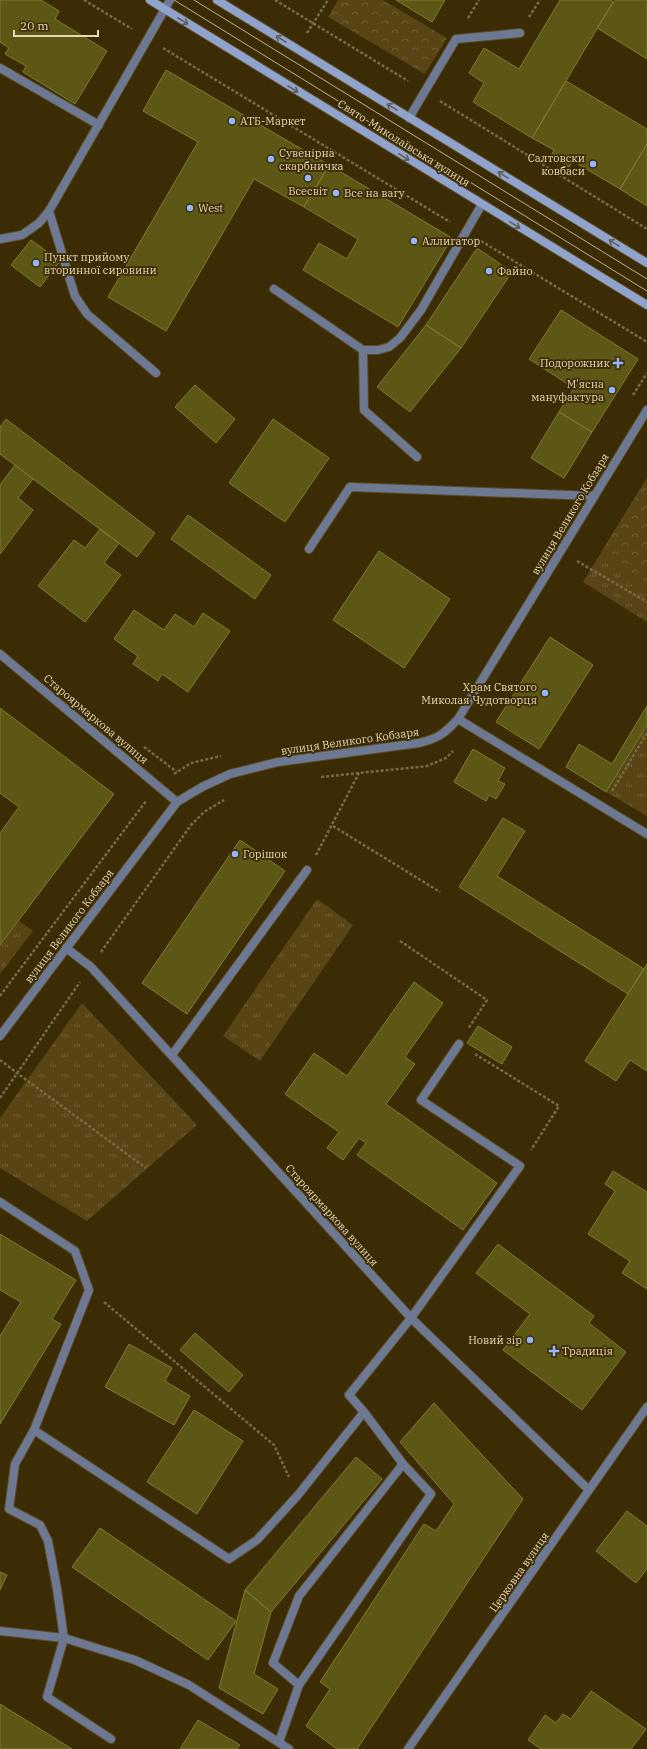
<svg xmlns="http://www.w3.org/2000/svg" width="647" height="1749" viewBox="0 0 647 1749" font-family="'IBM Plex Serif',serif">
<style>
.grass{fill:url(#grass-tufts)}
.forest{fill:url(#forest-crowns)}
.building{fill:#5c5715;stroke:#807a30}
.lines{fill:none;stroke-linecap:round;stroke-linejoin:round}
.service-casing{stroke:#5b4b26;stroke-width:10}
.minor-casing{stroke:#5b4b26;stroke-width:10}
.secondary-casing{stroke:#5b4b26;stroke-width:10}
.path{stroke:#796944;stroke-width:2.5;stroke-dasharray:3 2;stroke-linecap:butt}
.service{stroke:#6d7993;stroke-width:8}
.minor{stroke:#6d7993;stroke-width:8}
.secondary{stroke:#90a3cd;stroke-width:8}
.tram{stroke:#bfaf8c;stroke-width:1}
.oneway{stroke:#5e5c56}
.poi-dot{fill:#95b6fd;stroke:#3c2c06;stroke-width:1.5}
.labels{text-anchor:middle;stroke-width:3.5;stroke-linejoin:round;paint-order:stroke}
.poi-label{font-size:11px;fill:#e7d7b5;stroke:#3c2c06;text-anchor:start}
.street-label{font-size:11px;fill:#e7d7b5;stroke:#3c2c06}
</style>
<defs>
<pattern id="grass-tufts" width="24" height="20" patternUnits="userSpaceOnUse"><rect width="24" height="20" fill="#584415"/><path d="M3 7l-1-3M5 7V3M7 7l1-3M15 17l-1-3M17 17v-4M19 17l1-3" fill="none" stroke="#705e35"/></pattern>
<pattern id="forest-crowns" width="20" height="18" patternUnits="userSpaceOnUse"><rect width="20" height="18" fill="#584415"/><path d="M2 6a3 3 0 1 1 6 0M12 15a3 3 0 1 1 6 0" fill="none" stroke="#705e35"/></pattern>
</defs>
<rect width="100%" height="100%" fill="#3c2c06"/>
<path class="grass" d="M 647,478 L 647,622 L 583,582 Z
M 647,725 L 647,816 L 606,792 Z
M 317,899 L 353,925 L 260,1061 L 223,1036 Z
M 19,921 L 33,931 L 0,974 L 0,945 Z
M 82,1003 L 197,1125 L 87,1221 L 0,1168 L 0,1118 Z"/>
<path class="forest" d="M 338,0 L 383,0 L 447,38 L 425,74 L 328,17 Z
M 647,478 L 647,583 L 600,554 Z"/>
<path class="building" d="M 0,0 L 41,0 L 59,11 L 55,19 L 107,51 L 75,104 L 23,72 L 26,66 L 5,54 L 9,48 L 0,42 Z
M 396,0 L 445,0 L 432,22 Z
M 560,0 L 611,0 L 613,2 L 532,138 L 473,102 L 484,83 L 469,73 L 484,48 L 519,69 Z
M 615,0 L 647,0 L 647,59 L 597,28 Z
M 166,70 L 329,165 L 304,207 L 254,179 L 166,331 L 108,297 L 198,142 L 143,111 Z
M 566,81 L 647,129 L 647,144 L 620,189 L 573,161 L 569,167 L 551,156 L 554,150 L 532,138 Z
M 647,144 L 647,206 L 620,189 Z
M 329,165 L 452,238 L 398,327 L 303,270 L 319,243 L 347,259 L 358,239 L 304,207 Z
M 31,240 L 60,261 L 40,287 L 11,265 Z
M 477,248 L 512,272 L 461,348 L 426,325 Z
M 561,310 L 638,359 L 592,432 L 559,412 L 574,388 L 529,359 Z
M 426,325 L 461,348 L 410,412 L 377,387 Z
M 195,385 L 235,419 L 216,443 L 175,407 Z
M 559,412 L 592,432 L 564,478 L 531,458 Z
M 6,419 L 155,533 L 137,557 L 0,454 L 0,427 Z
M 273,419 L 329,458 L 285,522 L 229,483 Z
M 15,465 L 33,479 L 18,498 L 33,510 L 0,554 L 0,485 Z
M 188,515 L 271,575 L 255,599 L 171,539 Z
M 100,529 L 119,543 L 104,563 L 121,575 L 85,622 L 38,586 L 74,540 L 85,548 Z
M 379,551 L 450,599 L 404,668 L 333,620 Z
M 134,610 L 164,630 L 175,614 L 194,627 L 203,613 L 230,631 L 188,692 L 162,674 L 158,681 L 133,664 L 138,656 L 114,639 Z
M 550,637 L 593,665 L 539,749 L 496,722 Z
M 647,706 L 647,725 L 606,792 L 566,767 L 579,744 L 612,764 Z
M 0,708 L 114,794 L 0,945 L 0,833 L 19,807 L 0,793 Z
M 473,749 L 505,768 L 498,781 L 505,784 L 496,799 L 489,795 L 486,801 L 454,782 Z
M 503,818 L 525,831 L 497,876 L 644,969 L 628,994 L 459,887 Z
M 240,840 L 285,871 L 187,1014 L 142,983 Z
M 647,964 L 647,1071 L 630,1060 L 616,1081 L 585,1061 Z
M 414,982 L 443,1003 L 405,1057 L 415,1064 L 386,1104 L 497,1183 L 463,1230 L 357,1155 L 366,1143 L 359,1138 L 343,1160 L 327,1148 L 339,1132 L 285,1094 L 314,1053 L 347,1076 Z
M 478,1026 L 512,1047 L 502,1064 L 467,1043 Z
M 613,1171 L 647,1192 L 647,1289 L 622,1273 L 630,1261 L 588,1234 L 615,1191 L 605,1184 Z
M 0,1234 L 76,1280 L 52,1319 L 61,1324 L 0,1424 L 0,1336 L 21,1302 L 0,1290 Z
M 498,1244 L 594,1316 L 589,1323 L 626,1352 L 582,1410 L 503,1350 L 530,1314 L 476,1273 Z
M 195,1333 L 243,1375 L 229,1392 L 180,1350 Z
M 129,1344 L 172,1368 L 165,1381 L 190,1396 L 174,1425 L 105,1387 Z
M 434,1403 L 523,1499 L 357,1749 L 337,1749 L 306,1726 L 330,1689 L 320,1682 L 424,1524 L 436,1531 L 454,1504 L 400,1442 Z
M 194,1410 L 243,1441 L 197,1514 L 147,1482 Z
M 356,1457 L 382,1479 L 271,1612 L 245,1590 Z
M 627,1511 L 647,1526 L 647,1569 L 636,1583 L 596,1551 Z
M 100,1528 L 236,1621 L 208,1660 L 72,1567 Z
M 0,1572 L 7,1575 L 0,1590 Z
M 245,1590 L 271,1612 L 254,1674 L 278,1689 L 263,1714 L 219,1688 Z
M 591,1691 L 646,1729 L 631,1749 L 541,1749 L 528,1740 L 545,1715 L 556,1723 L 563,1714 L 571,1719 Z
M 0,1704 L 72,1749 L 0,1749 Z
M 198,1720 L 240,1745 L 237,1749 L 180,1749 Z"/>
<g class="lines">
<g class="service-casing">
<path id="service" d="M 0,68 L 99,125
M 409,118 L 456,39 L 520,33
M 49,211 L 75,296 L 87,314 L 156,373
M 0,239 L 22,235 L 39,223 L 49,211 L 170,0
M 274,289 L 363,350 L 378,350 L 389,347 L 400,338 L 421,310 L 482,204
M 363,350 L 364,410 L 417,457
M 309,549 L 350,487 L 594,496
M 172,1055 L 307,870
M 0,1202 L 75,1251 L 89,1290 L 34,1430
M 299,1685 L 273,1663 L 299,1596 L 403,1464
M 111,1739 L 47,1697 L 64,1638 L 57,1589 L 48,1541 L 40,1525 L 9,1509 L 15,1464 L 34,1430 L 229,1559 L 257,1540 L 298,1495 L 364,1412
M 279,1742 L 299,1685 L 431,1494 L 403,1464 L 364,1412 L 349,1395 L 411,1318 L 520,1166 L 421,1100 L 459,1044"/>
</g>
<g class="minor-casing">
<path id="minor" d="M 0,654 L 177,802
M 458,719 L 647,834
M 66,948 L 91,967 L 411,1318 L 589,1490
M 0,1036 L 177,802 L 202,787 L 230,774 L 278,762 L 419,743 C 439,738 444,734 458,719 L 647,410
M 0,1631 L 64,1638 L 135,1660 L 189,1685 L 289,1749
M 408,1749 L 647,1407"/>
</g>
<g class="secondary-casing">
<path id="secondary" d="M 150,0 L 647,305
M 217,0 L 647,263"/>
</g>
<path class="path" d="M 84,0 L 132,29
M 275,0 L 408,81
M 529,17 L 540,0
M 468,18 L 479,0
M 307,33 L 328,0
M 163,48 L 450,222
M 440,101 L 647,229
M 481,241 L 647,342
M 633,395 L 647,373
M 577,561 L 647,602
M 144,747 L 177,772
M 174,774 L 191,763 L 221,756
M 321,777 L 427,766 L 446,758 L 453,751
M 612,791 L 647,733
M 333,826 L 440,892
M 316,855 L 359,773
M 400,941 L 487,1000 L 468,1029
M 101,952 L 191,825 L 204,812 L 224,800
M 0,996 L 146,801
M 475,1054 L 559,1106 L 531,1150
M 0,1060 L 17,1073 L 146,1168
M 0,1098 L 80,982
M 104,1302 L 274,1445 L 289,1477"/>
<use href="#service" class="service"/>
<use href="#minor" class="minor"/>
<use href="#secondary" class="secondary"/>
<path class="tram" d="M 174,0 L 647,291
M 194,0 L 647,279"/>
</g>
<defs><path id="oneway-shaft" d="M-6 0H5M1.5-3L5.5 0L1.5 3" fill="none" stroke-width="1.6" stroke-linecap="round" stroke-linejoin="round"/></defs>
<g class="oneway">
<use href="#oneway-shaft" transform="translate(183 21) rotate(32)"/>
<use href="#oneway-shaft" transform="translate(281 39) rotate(-148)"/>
<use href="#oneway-shaft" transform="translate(293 89) rotate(32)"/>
<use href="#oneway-shaft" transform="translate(392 107) rotate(-148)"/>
<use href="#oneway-shaft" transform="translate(404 157) rotate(32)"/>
<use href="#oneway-shaft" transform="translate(503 175) rotate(-149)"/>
<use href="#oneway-shaft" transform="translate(515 225) rotate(32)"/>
<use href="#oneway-shaft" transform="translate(614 243) rotate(-149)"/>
</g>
<g class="poi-dot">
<circle cx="232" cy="121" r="4"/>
<circle cx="271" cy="159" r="4"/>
<circle cx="593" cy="164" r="4"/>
<circle cx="308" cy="178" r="4"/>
<circle cx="336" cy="193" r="4"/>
<circle cx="190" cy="208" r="4"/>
<circle cx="414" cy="241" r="4"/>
<circle cx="36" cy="263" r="4"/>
<circle cx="489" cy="271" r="4"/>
<path d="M616 357h4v4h4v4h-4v4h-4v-4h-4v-4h4z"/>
<circle cx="612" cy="390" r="4"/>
<circle cx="545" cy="693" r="4"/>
<circle cx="235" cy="854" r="4"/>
<circle cx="530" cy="1340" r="4"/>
<path d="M552 1345h4v4h4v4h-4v4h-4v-4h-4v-4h4z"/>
</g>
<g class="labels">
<g class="poi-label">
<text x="240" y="125">АТБ-Маркет</text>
<text x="279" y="157">Сувенірна<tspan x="279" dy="13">скарбничка</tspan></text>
<text x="585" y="162" text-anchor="end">Салтовски<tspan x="585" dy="13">ковбаси</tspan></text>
<text x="308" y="195" text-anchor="middle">Всесвіт</text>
<text x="344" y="197">Все на вагу</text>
<text x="198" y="212">West</text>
<text x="422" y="245">Аллигатор</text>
<text x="44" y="261">Пункт прийому<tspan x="44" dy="13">вторинної сировини</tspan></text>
<text x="497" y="275">Файно</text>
<text x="610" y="367" text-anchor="end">Подорожник</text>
<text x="604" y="388" text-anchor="end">М'ясна<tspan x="604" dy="13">мануфактура</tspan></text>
<text x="537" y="691" text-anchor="end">Храм Святого<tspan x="537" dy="13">Миколая Чудотворця</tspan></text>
<text x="243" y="858">Горішок</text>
<text x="522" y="1344" text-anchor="end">Новий зір</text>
<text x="562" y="1355">Традиція</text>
</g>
<g class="street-label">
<text transform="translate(404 143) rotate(32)" y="4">Свято-Миколаївська вулиця</text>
<text transform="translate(570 514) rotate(-59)" y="4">вулиця Великого Кобзаря</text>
<text transform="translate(96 719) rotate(40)" y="4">Староярмаркова вулиця</text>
<text transform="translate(350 741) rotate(-8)" y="4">вулиця Великого Кобзаря</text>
<text transform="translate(69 926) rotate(-53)" y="4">вулиця Великого Кобзаря</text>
<text transform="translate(332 1215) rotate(48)" y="4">Староярмаркова вулиця</text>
<text transform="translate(519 1572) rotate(-55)" y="4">Церковна вулиця</text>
</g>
</g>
<path d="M14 30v6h84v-6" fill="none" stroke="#e7d7b5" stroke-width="2"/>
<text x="20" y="30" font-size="12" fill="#e7d7b5" stroke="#3c2c06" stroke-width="3" paint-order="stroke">20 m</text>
</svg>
